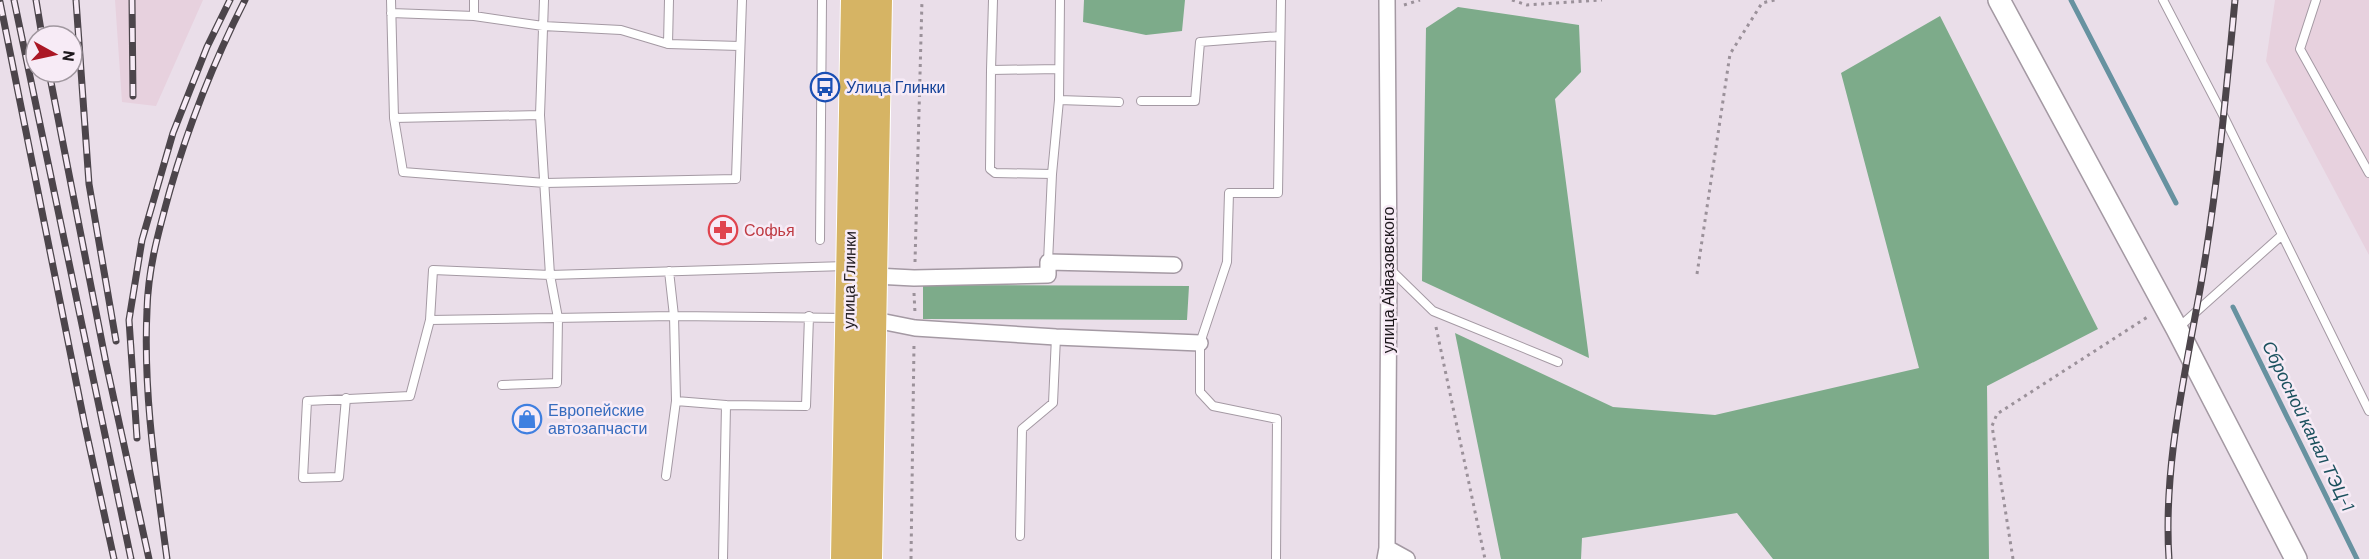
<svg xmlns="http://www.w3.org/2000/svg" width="2369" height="559" viewBox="0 0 2369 559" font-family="Barlow,sans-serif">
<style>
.industrial{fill:#e7d1de}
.forest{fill:#7dab8a}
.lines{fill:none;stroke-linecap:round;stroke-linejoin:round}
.stream{stroke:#6792a0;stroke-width:5}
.service-casing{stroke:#a499a3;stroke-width:10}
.minor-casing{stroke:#a499a3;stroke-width:18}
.secondary-casing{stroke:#a499a3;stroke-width:24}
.trunk-casing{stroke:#fff;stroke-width:28}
.path{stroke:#9b919a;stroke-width:3;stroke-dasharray:3 4.5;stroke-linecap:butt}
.service{stroke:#fff;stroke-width:8}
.minor{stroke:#fff;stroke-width:15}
.secondary{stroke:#fff;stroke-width:21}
.trunk{stroke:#d6b464;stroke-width:26}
.rail-casing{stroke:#4c454b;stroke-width:7}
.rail{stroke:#f7ebf6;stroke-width:4.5;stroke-dasharray:14;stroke-linecap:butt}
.labels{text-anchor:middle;stroke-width:5;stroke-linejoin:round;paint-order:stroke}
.transit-label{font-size:16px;fill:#164399;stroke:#f7ebf6;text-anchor:start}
.health-label{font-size:16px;fill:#be3a42;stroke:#f7ebf6;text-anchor:start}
.street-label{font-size:16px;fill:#1d181c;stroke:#f7ebf6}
.shop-label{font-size:16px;fill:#366cbe;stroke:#f7ebf6;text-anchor:start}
.water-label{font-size:18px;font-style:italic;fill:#1b515e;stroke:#f7ebf6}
</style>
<rect width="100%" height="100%" fill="#eadee9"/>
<path class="industrial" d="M 115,0 L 203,0 L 156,106 L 122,102 Z
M 2275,0 L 2369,0 L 2369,255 L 2266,61 Z"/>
<path class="forest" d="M 1084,0 L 1185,0 L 1182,31 L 1146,35 L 1083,22 Z
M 1458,7 L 1579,25 L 1581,72 L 1555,99 L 1589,358 L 1422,281 L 1426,28 Z
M 1940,16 L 2098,329 L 1987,386 L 1989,559 L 1773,559 L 1737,513 L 1582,538 L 1581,559 L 1501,559 L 1455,333 L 1613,407 L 1715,415 L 1919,368 L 1841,73 Z
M 923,285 L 1189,286 L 1187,320 L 923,319 Z"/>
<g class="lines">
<path class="stream" d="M 2071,0 L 2176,203
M 2233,307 L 2357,559"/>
<g class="service-casing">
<path id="service" d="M 391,0 L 394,118 L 403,172 L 545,183 L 736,179 L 742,0
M 669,0 L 668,44 L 740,46
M 993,0 L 991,70 L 1059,69
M 2163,0 L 2224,117 L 2369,411
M 2316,0 L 2300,49 L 2369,173
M 391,13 L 474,16 L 543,26 L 621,30 L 668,44
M 474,16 L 474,0
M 991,70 L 990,169 L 995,173 L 1052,174
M 1059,100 L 1119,102
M 1141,101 L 1195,101 L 1200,42 L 1280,36
M 394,118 L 540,115
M 820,240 L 822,0
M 1048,262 L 1052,174 L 1059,100 L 1060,0
M 1390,269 L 1433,311 L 1558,362
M 669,271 L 674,316 L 676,401 L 726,405 L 723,559
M 430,320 L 674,316 L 845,318
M 2178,328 L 2282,235
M 502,385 L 557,383 L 558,318 L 550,275 L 540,115 L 544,0
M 346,398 L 339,477 L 303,478 L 307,401 L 410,396 L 430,320 L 433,270 L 550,275 L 846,266
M 726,405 L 806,406 L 809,316
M 666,476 L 676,401
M 1020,536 L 1022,429 L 1053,403 L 1056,337
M 1276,559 L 1277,419 L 1213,406 L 1200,392 L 1200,343 L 1227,262 L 1229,193 L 1278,193 L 1281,0"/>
</g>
<g class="minor-casing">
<path id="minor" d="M 875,276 L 914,278 L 1048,275 L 1048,262 L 1174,265
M 875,320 L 915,328 L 1056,337 L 1200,343
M 1387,548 L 1407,559
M 1385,559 L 1387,548 L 1389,268 L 1387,0"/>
</g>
<g class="secondary-casing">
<path id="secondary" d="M 1999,0 L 2177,329 L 2296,559"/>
</g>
<g class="trunk-casing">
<path id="trunk" d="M 844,559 L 854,0
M 869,559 L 879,0"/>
</g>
<path class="path" d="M 1512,0 L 1527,5 L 1602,0
M 1404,5 L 1420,0
M 915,262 L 922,0
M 1697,274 L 1730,54 L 1762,3 L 1775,0
M 914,293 L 915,313
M 1436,327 L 1485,559
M 911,559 L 914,344
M 2013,559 L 1992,426 L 1997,414 L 2149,316"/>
<use href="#service" class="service"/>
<use href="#minor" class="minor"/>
<use href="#secondary" class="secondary"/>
<use href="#trunk" class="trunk"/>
<g class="rail-casing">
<path id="rail" d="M 14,0 L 131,559
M 36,0 L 42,36
M 76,0 L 89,184 L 116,341
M 132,0 L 133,96
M 0,2 L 85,426 L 114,559
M 49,72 L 106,363 L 149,559
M 137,438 L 129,320 L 142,240 L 173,133 L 207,47 L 230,0
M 167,559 C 156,476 143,394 147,310 C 148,268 159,230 170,190 C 189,124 214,61 245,0
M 2169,559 C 2163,467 2185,375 2201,284 C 2217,191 2226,95 2235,0"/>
</g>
<use href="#rail" class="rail"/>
</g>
<defs>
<g id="bus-ring" transform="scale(1.5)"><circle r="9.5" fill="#f7ebf6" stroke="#1a4fb4" stroke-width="1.5"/><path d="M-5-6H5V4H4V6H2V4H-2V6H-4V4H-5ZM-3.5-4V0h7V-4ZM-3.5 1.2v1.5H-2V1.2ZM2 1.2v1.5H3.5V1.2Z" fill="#1a4fb4"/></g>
<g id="pharmacy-ring" transform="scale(1.5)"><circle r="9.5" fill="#f7ebf6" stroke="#e0444e" stroke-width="1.5"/><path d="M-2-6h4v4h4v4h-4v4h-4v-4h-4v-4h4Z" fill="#e0444e"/></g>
<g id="shop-ring" transform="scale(1.5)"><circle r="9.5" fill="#f7ebf6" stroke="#3f7fe0" stroke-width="1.5"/><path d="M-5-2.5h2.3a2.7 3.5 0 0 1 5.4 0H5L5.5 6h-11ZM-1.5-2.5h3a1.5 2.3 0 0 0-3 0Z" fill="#3f7fe0"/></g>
</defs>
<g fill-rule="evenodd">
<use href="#bus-ring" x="825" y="87"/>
<use href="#pharmacy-ring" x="723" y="230"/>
<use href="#shop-ring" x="527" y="419"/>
</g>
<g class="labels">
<g class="transit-label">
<text x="846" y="93">Улица Глинки</text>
</g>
<g class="health-label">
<text x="744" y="236">Софья</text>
</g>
<g class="street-label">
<text transform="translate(849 280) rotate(-89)" y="6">улица Глинки</text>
<text transform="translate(1388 280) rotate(-90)" y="6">улица Айвазовского</text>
</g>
<g class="shop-label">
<text x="548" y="416">Европейские<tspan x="548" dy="18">автозапчасти</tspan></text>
</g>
<g class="water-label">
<text transform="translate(2308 426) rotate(64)" y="6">Сбросной канал ТЭЦ-1</text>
</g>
</g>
<g transform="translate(54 54) rotate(98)"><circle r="28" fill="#f7ebf6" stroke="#a0979f" stroke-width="1.5"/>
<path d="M0-4.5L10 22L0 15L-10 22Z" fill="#ab1725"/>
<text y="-9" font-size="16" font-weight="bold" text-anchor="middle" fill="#1d181c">N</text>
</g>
</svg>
